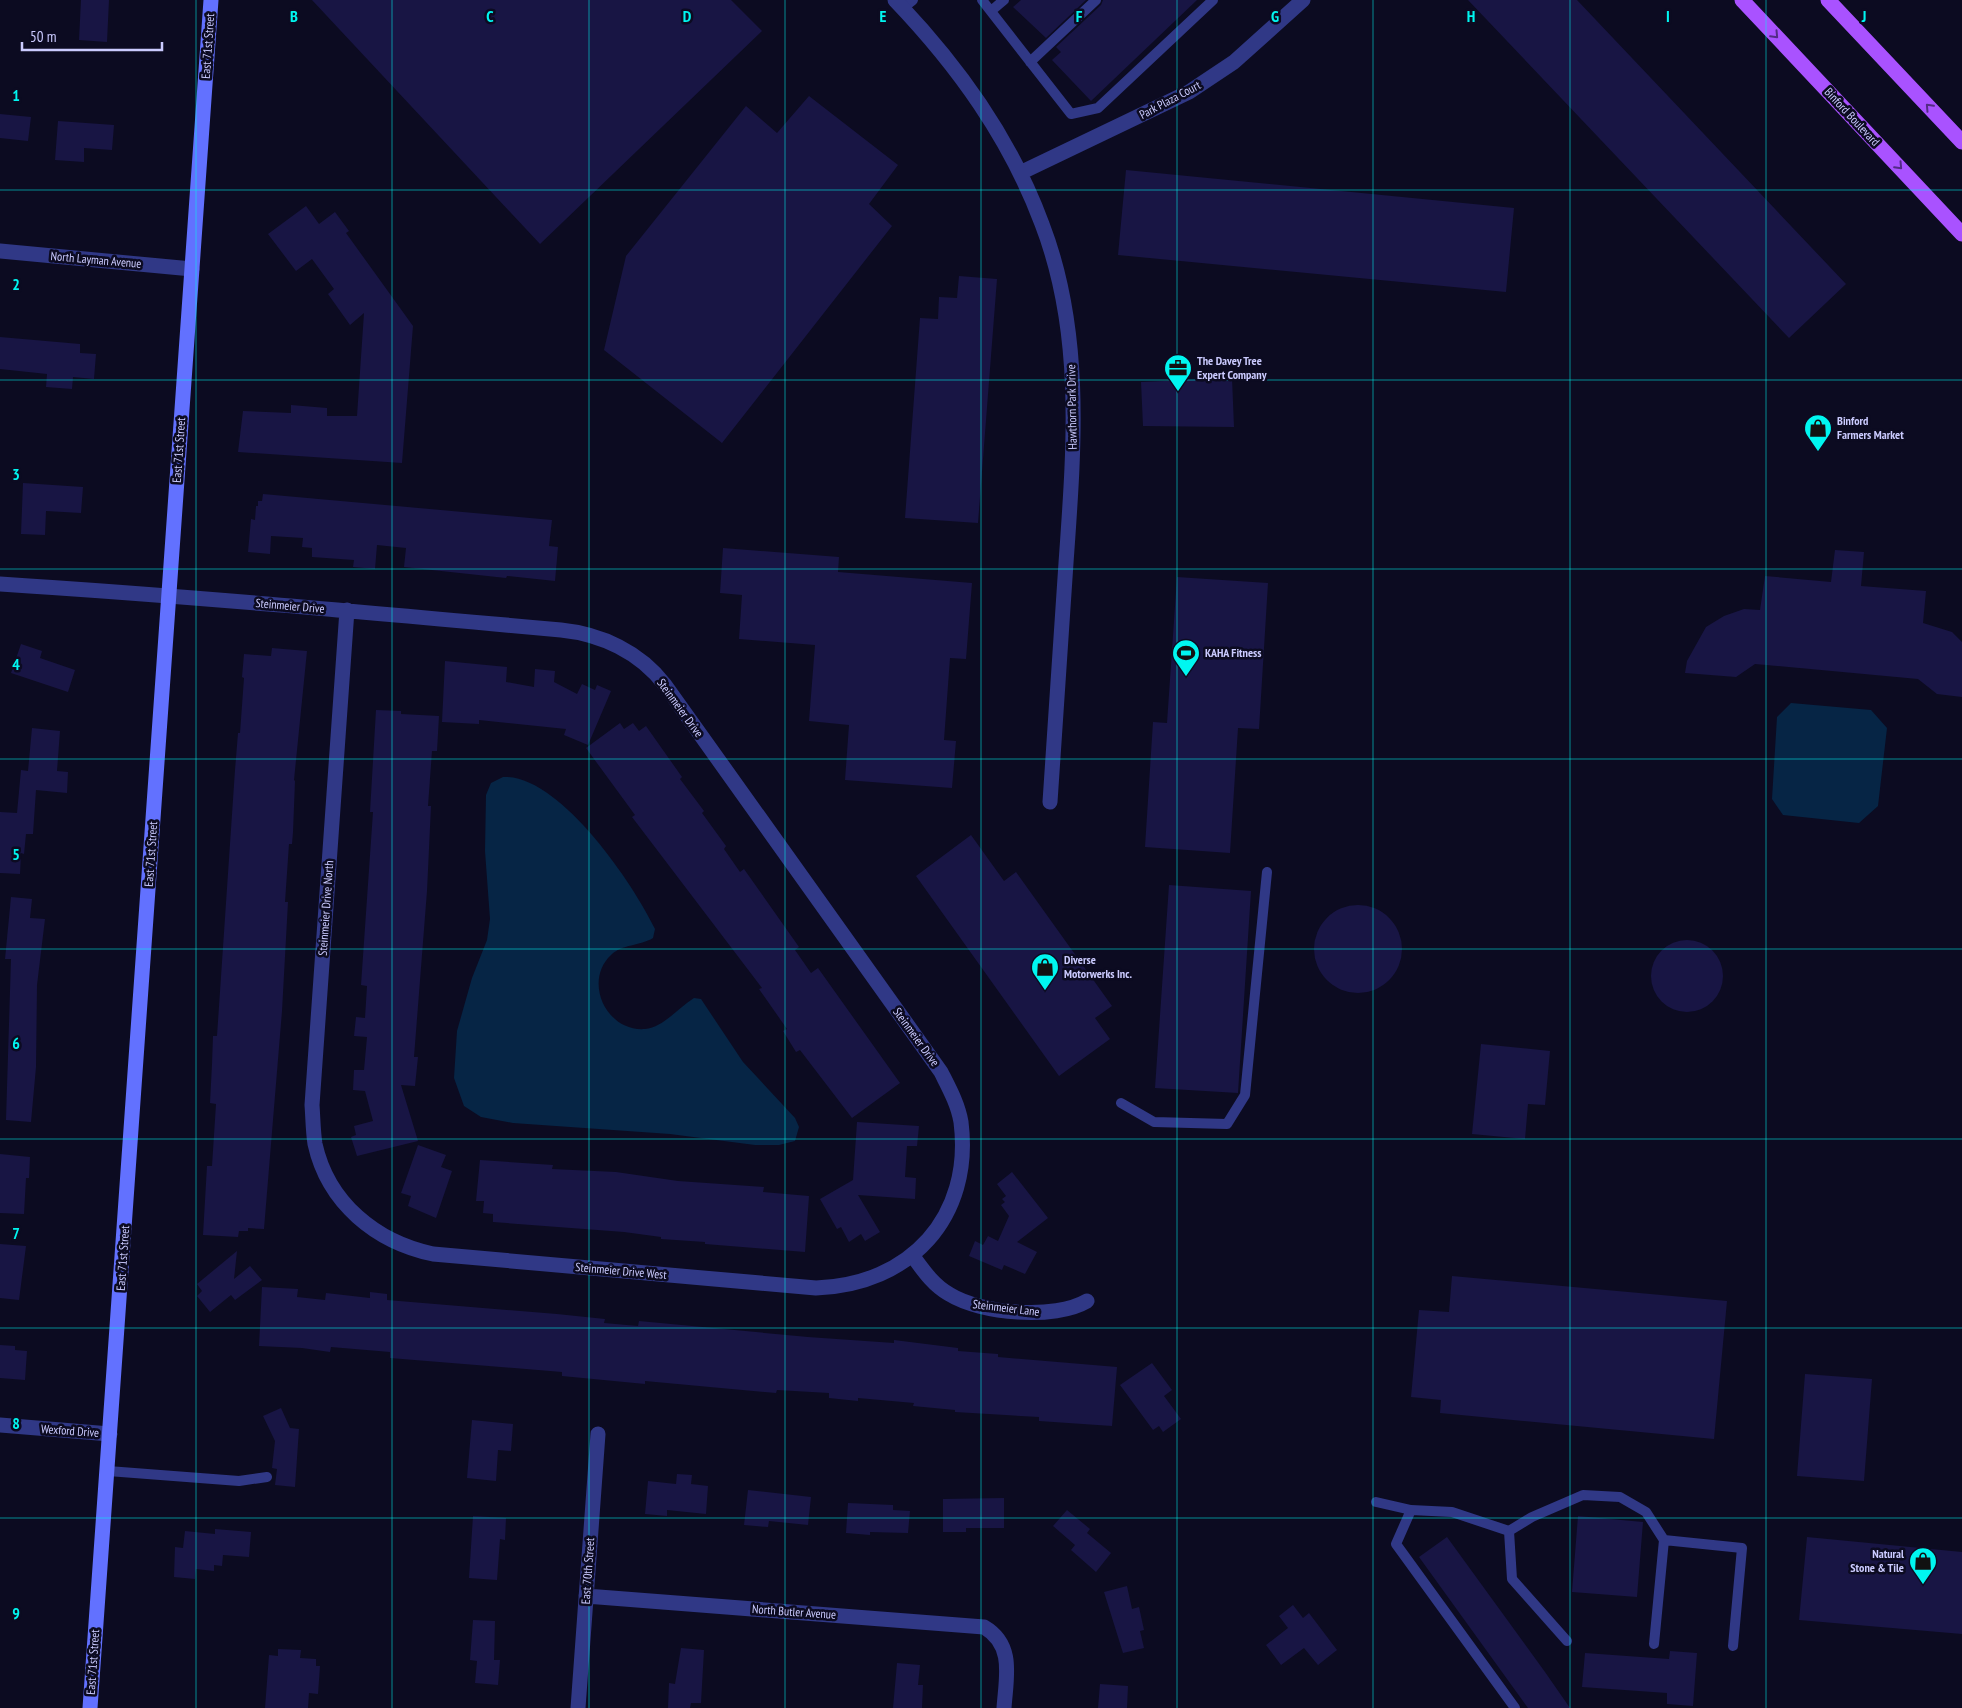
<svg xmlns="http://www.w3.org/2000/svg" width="1962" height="1708" viewBox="0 0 1962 1708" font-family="'PT Sans Narrow',sans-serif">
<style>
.water{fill:#062545}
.building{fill:#181544}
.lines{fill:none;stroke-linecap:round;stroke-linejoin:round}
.lane{stroke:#303886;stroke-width:10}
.street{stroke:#303886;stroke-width:15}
.secondary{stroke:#6271ff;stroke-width:15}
.primary{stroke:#a952ff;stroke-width:15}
.oneway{stroke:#532b85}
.grid{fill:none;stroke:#00f6f0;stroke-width:1;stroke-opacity:0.55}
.labels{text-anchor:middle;stroke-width:5;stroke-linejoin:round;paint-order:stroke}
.street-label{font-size:12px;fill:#cbcbff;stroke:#0c0b21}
.poi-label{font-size:12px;font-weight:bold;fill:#cbcbff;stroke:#0c0b21;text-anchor:start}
.grid-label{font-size:16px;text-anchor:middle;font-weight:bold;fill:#00f6f0;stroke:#0c0b21;stroke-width:5;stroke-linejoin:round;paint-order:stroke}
</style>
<rect width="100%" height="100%" fill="#0c0b21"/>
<path class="water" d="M 1791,703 L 1871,710 L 1887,728 L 1878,806 L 1859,823 L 1783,815 L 1772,799 L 1777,717 Z
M 503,777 C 559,774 633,883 655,929 L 653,938 C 640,946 622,944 611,955 C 583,981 606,1032 645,1029 C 664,1027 678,1008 694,998 L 701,999 L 743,1062 L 795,1118 L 799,1127 L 795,1141 L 779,1145 L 755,1145 L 670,1134 L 513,1123 L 481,1117 L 464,1106 L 454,1078 L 457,1031 L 472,978 L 487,940 L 490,919 L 485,851 L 486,795 L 491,783 Z"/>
<path class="building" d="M 81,0 L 109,0 L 107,42 L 79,40 Z
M 312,0 L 731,0 L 762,31 L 540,244 Z
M 1021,0 L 1086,0 L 1046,38 L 1013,7 Z
M 1103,0 L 1197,0 L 1091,101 L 1052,60 L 1061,52 L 1056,47 L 1101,5 Z
M 1468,0 L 1577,0 L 1846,284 L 1789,338 Z
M 809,96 L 898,165 L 869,204 L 892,226 L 722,443 L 604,350 L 626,256 L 746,106 L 777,133 Z
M 0,114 L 31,117 L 28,141 L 0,138 Z
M 58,121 L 114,125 L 112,150 L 84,148 L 84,162 L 55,160 Z
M 1126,170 L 1514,208 L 1506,292 L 1118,255 Z
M 306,206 L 319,224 L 335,212 L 349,231 L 346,233 L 413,326 L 402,463 L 238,452 L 243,411 L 291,413 L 291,405 L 327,408 L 327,416 L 357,416 L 364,313 L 350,325 L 328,294 L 334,289 L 312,259 L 296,271 L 268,234 Z
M 959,276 L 997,279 L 978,523 L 905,518 L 920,318 L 938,319 L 939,297 L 957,298 Z
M 0,337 L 80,344 L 80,353 L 96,354 L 94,379 L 73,377 L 72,389 L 46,387 L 47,374 L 0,369 Z
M 1232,378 L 1234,427 L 1143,426 L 1141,382 Z
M 23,483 L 83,487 L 81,513 L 46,511 L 45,535 L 21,534 Z
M 263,494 L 552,520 L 549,546 L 558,547 L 555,581 L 507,576 L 506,578 L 404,567 L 406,548 L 377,545 L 375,569 L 353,567 L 354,560 L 312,557 L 312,548 L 302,547 L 303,538 L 271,536 L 270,554 L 248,552 L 251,519 L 255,520 L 256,506 L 258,506 L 258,501 L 262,501 Z
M 723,548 L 839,557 L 838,572 L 972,583 L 966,659 L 950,658 L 944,740 L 956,741 L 952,788 L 845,780 L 849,725 L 809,721 L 815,645 L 739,639 L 742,595 L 720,593 Z
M 1835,550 L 1864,552 L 1861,586 L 1926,591 L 1923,623 L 1952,632 L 1962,642 L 1962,697 L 1937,694 L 1918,679 L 1755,664 L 1736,677 L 1685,673 L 1687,661 L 1706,627 L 1724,616 L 1744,609 L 1760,610 L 1765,576 L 1831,582 Z
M 1177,577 L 1268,583 L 1259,729 L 1238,728 L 1230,853 L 1145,847 L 1153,722 L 1167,723 Z
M 21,644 L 42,651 L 40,658 L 75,670 L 68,692 L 11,673 Z
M 272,648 L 307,651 L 294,780 L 295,781 L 293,832 L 292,844 L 289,844 L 285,902 L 288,902 L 282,1011 L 264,1229 L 248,1228 L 248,1231 L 239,1231 L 238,1237 L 203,1235 L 207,1166 L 212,1166 L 216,1104 L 210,1103 L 212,1064 L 213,1036 L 217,1036 L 235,770 L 238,733 L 240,733 L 244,678 L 242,677 L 244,654 L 271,656 Z
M 445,661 L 507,667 L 506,682 L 534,687 L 535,669 L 555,671 L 554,682 L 577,694 L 582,684 L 595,690 L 597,685 L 611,691 L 588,745 L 564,735 L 566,729 L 479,720 L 479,724 L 442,722 Z
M 376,710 L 401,711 L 401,714 L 439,716 L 437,751 L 432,751 L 428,806 L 431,806 L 427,891 L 414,1057 L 418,1057 L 415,1086 L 401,1085 L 418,1141 L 357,1156 L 351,1137 L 356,1135 L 354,1126 L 373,1121 L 365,1091 L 353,1090 L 354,1070 L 364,1070 L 367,1037 L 354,1036 L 356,1017 L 365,1018 L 367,986 L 361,985 L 373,812 L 370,812 Z
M 620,723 L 624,729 L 633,723 L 639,731 L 646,726 L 682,777 L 680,779 L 704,811 L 702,813 L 726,846 L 724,849 L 740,872 L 744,869 L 799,947 L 795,950 L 811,973 L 818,968 L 900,1083 L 852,1118 L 800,1050 L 796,1052 L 783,1031 L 787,1029 L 759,989 L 762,988 L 632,817 L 635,815 L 586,748 Z
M 32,728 L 60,731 L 57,771 L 68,772 L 67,793 L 36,790 L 33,834 L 26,834 L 24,854 L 21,853 L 20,874 L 0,873 L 0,812 L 17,813 L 21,770 L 28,771 Z
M 971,835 L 1004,881 L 1016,872 L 1112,1006 L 1095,1018 L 1110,1039 L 1059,1076 L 916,876 Z
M 1169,885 L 1251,891 L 1238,1093 L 1155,1088 Z
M 11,897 L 32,899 L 30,918 L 45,919 L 37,985 L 36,1067 L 31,1122 L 6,1120 L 11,959 L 5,959 Z
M1314 949a44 44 0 1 1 88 0a44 44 0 1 1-88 0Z
M1651 976a36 36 0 1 1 72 0a36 36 0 1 1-72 0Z
M 1481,1044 L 1550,1051 L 1545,1105 L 1528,1104 L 1525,1139 L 1472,1134 Z
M 857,1122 L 919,1126 L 917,1146 L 907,1146 L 905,1177 L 916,1178 L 915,1199 L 858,1195 L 880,1232 L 865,1241 L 861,1234 L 849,1242 L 841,1227 L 837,1229 L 820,1199 L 853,1180 Z
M 418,1145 L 446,1155 L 441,1167 L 452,1171 L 436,1218 L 408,1206 L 411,1196 L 401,1193 Z
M 0,1154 L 30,1157 L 29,1178 L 26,1178 L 24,1214 L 0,1213 Z
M 480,1160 L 553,1165 L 552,1169 L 616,1172 L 678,1181 L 764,1187 L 763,1192 L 809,1196 L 805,1252 L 705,1244 L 705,1242 L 661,1239 L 661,1237 L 624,1232 L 493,1222 L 493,1214 L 483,1213 L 484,1201 L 476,1201 Z
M 1012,1172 L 1048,1218 L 1017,1242 L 1037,1252 L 1025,1274 L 1004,1265 L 1002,1270 L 969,1256 L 975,1241 L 983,1245 L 988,1236 L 998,1241 L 1009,1216 L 1001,1205 L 1005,1202 L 1002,1199 L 1006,1196 L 997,1184 Z
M 0,1244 L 26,1246 L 19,1300 L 0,1298 Z
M 237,1251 L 234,1279 L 250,1266 L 262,1280 L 235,1300 L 231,1295 L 210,1312 L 197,1296 L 202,1291 L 197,1284 Z
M 1452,1276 L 1727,1301 L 1714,1439 L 1440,1413 L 1441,1400 L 1411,1397 L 1419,1310 L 1449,1312 Z
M 262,1287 L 298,1289 L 297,1297 L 325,1300 L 326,1293 L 370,1298 L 370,1292 L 387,1294 L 387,1300 L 557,1314 L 605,1319 L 604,1323 L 638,1326 L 639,1321 L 808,1337 L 894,1343 L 894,1340 L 958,1348 L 958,1351 L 998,1354 L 998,1357 L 1117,1367 L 1112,1426 L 1039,1421 L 1039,1417 L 955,1412 L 955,1410 L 913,1406 L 914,1403 L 858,1398 L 858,1401 L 829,1398 L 829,1393 L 777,1390 L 776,1393 L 645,1381 L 645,1384 L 562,1376 L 562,1372 L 390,1358 L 390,1352 L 331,1347 L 330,1352 L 302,1348 L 259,1346 Z
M 0,1345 L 15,1346 L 15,1350 L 27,1351 L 25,1380 L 0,1378 Z
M 1152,1363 L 1172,1390 L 1164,1396 L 1181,1419 L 1163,1432 L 1159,1426 L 1153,1430 L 1120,1385 Z
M 1805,1374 L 1872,1379 L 1864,1481 L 1797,1476 Z
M 281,1408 L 290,1428 L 299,1429 L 295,1487 L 275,1485 L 277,1469 L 272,1468 L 275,1441 L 263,1416 Z
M 472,1420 L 513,1424 L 511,1451 L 498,1450 L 496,1481 L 467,1478 Z
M 677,1474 L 692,1475 L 691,1484 L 708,1486 L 706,1514 L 667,1510 L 667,1516 L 645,1514 L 648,1481 L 676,1484 Z
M 748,1490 L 811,1497 L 808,1525 L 769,1521 L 768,1527 L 744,1525 Z
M 1004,1498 L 1004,1528 L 966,1528 L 966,1532 L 943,1532 L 943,1499 Z
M 848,1503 L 893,1505 L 893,1510 L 910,1511 L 908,1533 L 870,1532 L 870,1535 L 846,1533 Z
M 1067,1510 L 1090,1529 L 1087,1533 L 1111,1553 L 1096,1572 L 1071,1550 L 1075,1545 L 1053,1526 Z
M 473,1516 L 506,1518 L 505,1540 L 500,1539 L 497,1580 L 469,1578 Z
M 1578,1516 L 1643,1522 L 1637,1597 L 1572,1592 Z
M 215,1529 L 251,1532 L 249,1557 L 223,1555 L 222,1566 L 214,1565 L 214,1571 L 196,1569 L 195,1579 L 174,1577 L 175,1547 L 183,1548 L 185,1531 L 215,1534 Z
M 1447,1537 L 1545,1672 L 1570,1708 L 1528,1708 L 1419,1557 Z
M 1807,1537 L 1962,1552 L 1962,1634 L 1799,1620 Z
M 1127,1586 L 1132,1609 L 1139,1607 L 1144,1630 L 1140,1631 L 1144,1648 L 1123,1653 L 1104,1592 Z
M 1293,1605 L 1303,1618 L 1309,1613 L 1337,1650 L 1318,1665 L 1304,1648 L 1281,1665 L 1266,1645 L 1288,1628 L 1279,1616 Z
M 473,1620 L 495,1621 L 494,1660 L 500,1660 L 498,1685 L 475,1683 L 477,1661 L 470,1660 Z
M 681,1648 L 704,1650 L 701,1703 L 691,1703 L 690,1708 L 668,1708 L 669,1683 L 675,1684 Z
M 278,1649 L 301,1650 L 300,1658 L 316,1659 L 316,1666 L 320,1666 L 318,1694 L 309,1693 L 308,1708 L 265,1708 L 269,1655 L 278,1656 Z
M 1670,1651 L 1697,1653 L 1693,1706 L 1667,1704 L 1667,1693 L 1582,1687 L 1585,1653 L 1669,1659 Z
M 897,1663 L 920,1665 L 918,1685 L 923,1685 L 922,1708 L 893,1708 Z
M 1100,1684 L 1128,1686 L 1127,1708 L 1098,1708 Z"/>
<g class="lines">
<path class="lane" d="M 982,0 L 1071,114 L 1098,108 L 1213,0
M 903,8 L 913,0
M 991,11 L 1004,0
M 1030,62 L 1096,0
M 1121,1103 L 1154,1122 L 1227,1124 L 1245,1095 L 1267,872
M 108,1471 L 239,1481 L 267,1477
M 1376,1502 L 1411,1510 L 1452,1512 L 1509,1531
M 1411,1510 L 1396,1544 L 1515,1708
M 1567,1641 L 1512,1579 L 1509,1531 L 1532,1517 L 1583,1495 L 1620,1497 L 1646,1512 L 1664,1540 L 1742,1548 L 1733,1646
M 1654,1644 L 1664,1540"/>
<path class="street" d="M 895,0 C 958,66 1010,138 1042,224 C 1084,333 1074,449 1066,563 C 1061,642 1056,722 1050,802
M 1020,173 L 1189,92 L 1234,62 L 1303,0
M 0,251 L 192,269
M 0,584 C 187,596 374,613 561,630 C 601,634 640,652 665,685 L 941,1072 C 949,1088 958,1104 961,1122 C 973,1217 910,1285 816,1288 L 433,1254 C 376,1242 328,1203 315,1144 C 313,1132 313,1118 312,1105 L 347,610
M 912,1255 C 923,1270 933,1285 949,1294 C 981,1314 1055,1320 1087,1301
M 0,1425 L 110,1434
M 586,1596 L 984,1627 C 1015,1645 1006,1678 1004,1708
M 578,1708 L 598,1434"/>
<path class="secondary" d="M 90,1708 L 211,0"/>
<path class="primary" d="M 1742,0 L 1962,234
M 1828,0 L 1962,142"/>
</g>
<defs><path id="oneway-chevron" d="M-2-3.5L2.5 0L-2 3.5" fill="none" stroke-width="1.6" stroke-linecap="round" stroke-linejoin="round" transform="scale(1.25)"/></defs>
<g class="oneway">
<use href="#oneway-chevron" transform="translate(1775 35) rotate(47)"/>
<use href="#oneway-chevron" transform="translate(1929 107) rotate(-133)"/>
<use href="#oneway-chevron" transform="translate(1899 166) rotate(47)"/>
</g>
<path class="grid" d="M 196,0 L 196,1708M 392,0 L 392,1708M 589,0 L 589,1708M 785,0 L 785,1708M 981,0 L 981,1708M 1177,0 L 1177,1708M 1373,0 L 1373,1708M 1570,0 L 1570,1708M 1766,0 L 1766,1708M 0,190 L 1962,190M 0,380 L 1962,380M 0,569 L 1962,569M 0,759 L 1962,759M 0,949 L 1962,949M 0,1139 L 1962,1139M 0,1328 L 1962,1328M 0,1518 L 1962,1518"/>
<defs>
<g id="office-pin" transform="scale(1.4375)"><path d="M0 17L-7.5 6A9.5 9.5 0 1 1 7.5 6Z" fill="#00f6f0" stroke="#0c0b21"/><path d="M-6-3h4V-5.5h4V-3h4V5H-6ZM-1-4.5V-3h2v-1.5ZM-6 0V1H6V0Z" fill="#111"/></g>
<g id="shop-pin" transform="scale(1.4375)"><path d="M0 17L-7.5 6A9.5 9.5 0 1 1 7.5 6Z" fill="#00f6f0" stroke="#0c0b21"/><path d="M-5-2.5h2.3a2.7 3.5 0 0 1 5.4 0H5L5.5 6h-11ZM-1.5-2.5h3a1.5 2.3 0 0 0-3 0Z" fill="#111"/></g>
<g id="stadium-pin" transform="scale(1.4375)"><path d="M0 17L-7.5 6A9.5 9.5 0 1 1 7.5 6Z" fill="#00f6f0" stroke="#0c0b21"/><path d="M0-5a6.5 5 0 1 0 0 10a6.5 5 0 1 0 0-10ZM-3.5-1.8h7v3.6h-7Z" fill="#111"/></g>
</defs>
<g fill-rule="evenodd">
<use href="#office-pin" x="1178" y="368"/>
<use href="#shop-pin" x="1818" y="428"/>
<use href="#stadium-pin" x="1186" y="653"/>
<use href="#shop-pin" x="1045" y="967"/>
<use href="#shop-pin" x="1923" y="1561"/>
</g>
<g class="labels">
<g class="street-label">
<text transform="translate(208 46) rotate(-86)" y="4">East 71st Street</text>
<text transform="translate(1170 100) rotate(-28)" y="4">Park Plaza Court</text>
<text transform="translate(1852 117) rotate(47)" y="4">Binford Boulevard</text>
<text transform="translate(96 260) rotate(5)" y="4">North Layman Avenue</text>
<text transform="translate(1072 407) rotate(-91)" y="4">Hawthorn Park Drive</text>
<text transform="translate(179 450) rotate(-86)" y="4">East 71st Street</text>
<text transform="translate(290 606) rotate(5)" y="4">Steinmeier Drive</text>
<text transform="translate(680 708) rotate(54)" y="4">Steinmeier Drive</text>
<text transform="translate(151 854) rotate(-86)" y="4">East 71st Street</text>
<text transform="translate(326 908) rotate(-86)" y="4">Steinmeier Drive North</text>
<text transform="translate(916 1037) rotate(54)" y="4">Steinmeier Drive</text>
<text transform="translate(123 1258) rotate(-86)" y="4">East 71st Street</text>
<text transform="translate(621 1271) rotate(5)" y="4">Steinmeier Drive West</text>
<text transform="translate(1006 1308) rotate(7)" y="4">Steinmeier Lane</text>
<text transform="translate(70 1431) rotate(4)" y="4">Wexford Drive</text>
<text transform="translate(588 1571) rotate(-86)" y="4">East 70th Street</text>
<text transform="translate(794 1612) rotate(4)" y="4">North Butler Avenue</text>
<text transform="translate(93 1662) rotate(-86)" y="4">East 71st Street</text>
</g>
<g class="poi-label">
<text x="1197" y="365">The Davey Tree<tspan x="1197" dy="14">Expert Company</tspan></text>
<text x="1837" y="425">Binford<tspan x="1837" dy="14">Farmers Market</tspan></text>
<text x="1205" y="657">KAHA Fitness</text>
<text x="1064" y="964">Diverse<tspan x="1064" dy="14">Motorwerks Inc.</tspan></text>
<text x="1904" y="1558" text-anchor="end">Natural<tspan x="1904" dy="14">Stone &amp; Tile</tspan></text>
</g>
</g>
<g class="grid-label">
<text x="294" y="22">B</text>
<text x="490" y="22">C</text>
<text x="687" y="22">D</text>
<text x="883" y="22">E</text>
<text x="1079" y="22">F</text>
<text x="1275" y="22">G</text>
<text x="1471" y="22">H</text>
<text x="1668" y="22">I</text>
<text x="1864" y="22">J</text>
<text x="16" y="101">1</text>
<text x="16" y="290">2</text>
<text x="16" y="480">3</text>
<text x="16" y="670">4</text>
<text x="16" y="860">5</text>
<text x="16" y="1049">6</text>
<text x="16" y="1239">7</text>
<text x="16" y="1429">8</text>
<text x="16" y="1619">9</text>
</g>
<path d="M22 42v8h140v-8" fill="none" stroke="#cbcbff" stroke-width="2.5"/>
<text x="30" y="42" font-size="15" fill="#cbcbff" stroke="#0c0b21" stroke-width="4" paint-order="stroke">50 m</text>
</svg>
